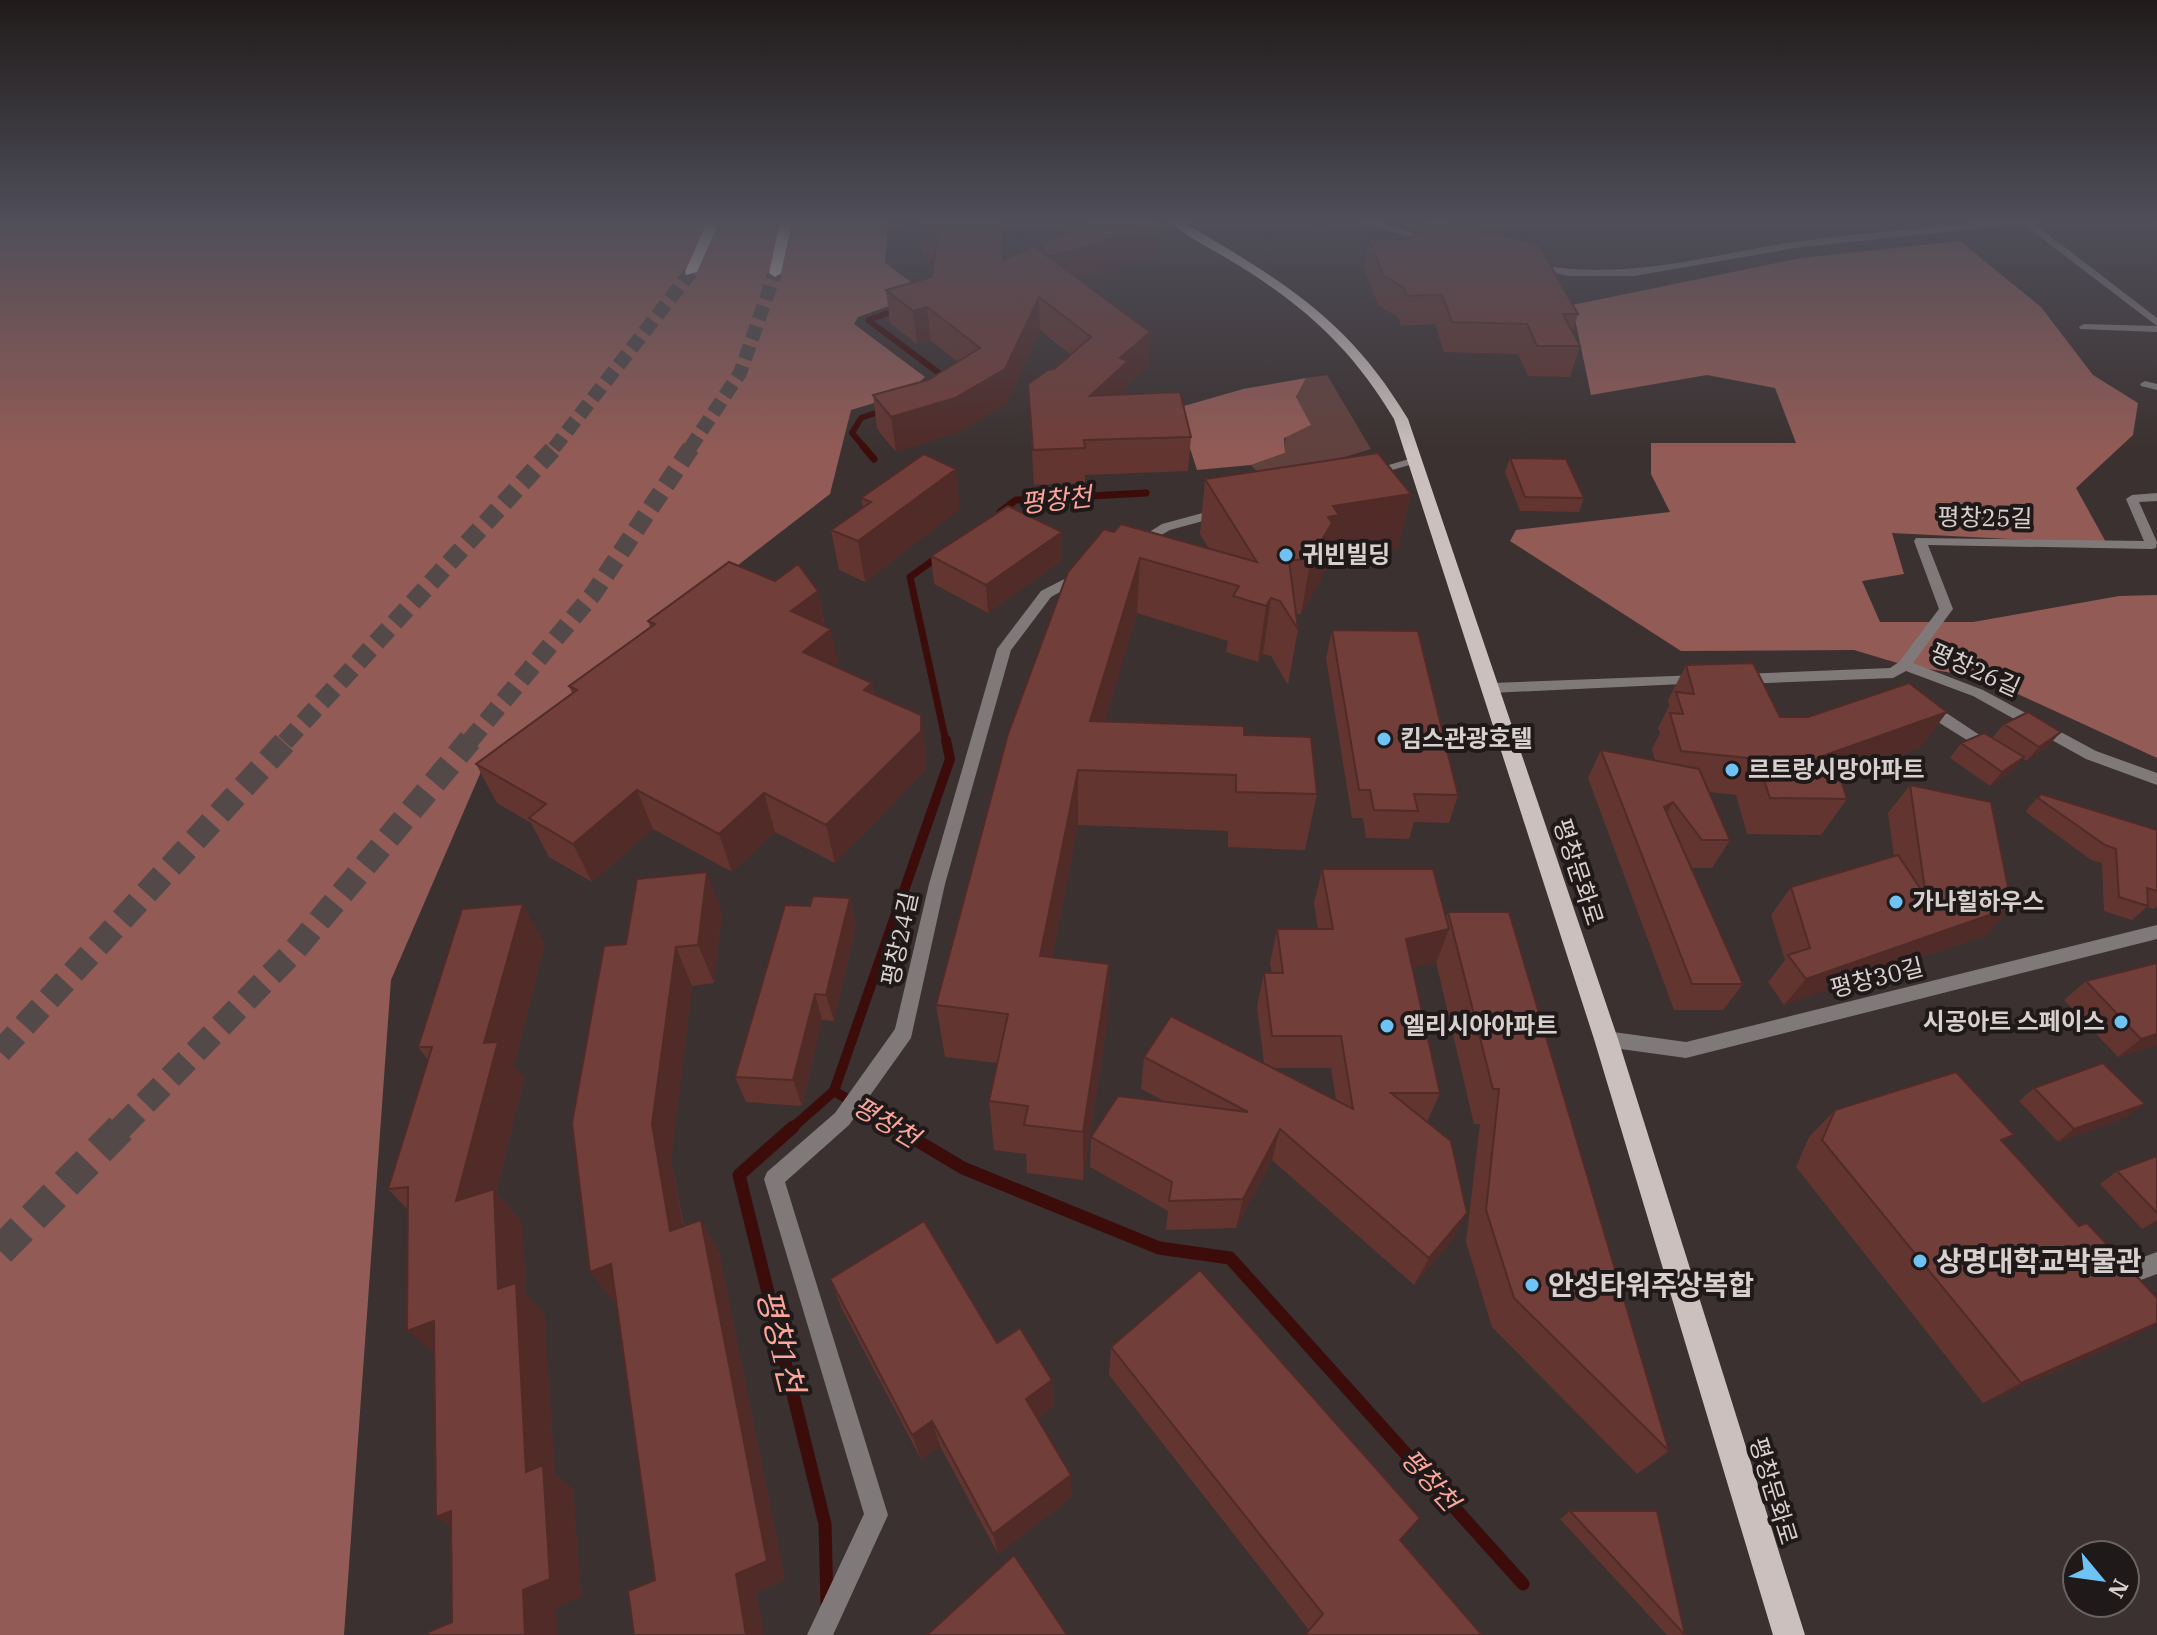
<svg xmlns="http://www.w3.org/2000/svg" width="2157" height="1635" viewBox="0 0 2157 1635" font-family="'IBM Plex Serif','Noto Sans KR',serif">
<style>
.green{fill:#61413d}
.forest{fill:#925b55}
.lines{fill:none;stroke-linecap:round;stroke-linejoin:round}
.stream-far3{stroke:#3b0c0a;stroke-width:6}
.stream-far2{stroke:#3b0c0a;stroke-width:7}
.stream-far1{stroke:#3b0c0a;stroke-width:10}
.stream{stroke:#3b0c0a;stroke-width:13}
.trunk-tunnel-far3{stroke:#524948;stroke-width:14;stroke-dasharray:14 7;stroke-linecap:butt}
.trunk-tunnel-far2{stroke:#524948;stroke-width:18;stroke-dasharray:18 9;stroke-linecap:butt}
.trunk-tunnel-far1{stroke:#524948;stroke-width:24;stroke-dasharray:24 12;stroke-linecap:butt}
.trunk-tunnel{stroke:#524948;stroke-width:31;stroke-dasharray:31 16;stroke-linecap:butt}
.minor{fill:#7f7a79;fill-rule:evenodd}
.primary{fill:#cbc0be;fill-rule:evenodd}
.trunk{fill:#dacecc;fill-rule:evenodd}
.wall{fill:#623531;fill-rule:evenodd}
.shaded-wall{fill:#502b28}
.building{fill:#723e39;stroke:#502b28;stroke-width:2}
.poi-dot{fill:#6fc2f4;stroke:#1f1a19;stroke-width:3}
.labels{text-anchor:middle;stroke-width:8;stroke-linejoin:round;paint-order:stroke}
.street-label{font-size:24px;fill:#d7d0cf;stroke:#1f1a19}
.poi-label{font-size:24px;font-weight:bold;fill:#d7d0cf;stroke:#1f1a19;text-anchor:start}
.water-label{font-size:26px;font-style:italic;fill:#fba59b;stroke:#1f1a19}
.near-poi-label{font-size:28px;font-weight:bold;fill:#d7d0cf;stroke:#1f1a19;text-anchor:start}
.near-water-label{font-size:32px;font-style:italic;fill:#fba59b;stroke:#1f1a19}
</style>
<rect width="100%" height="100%" fill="#3b3130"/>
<path class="green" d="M 1327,375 L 1371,449 L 1266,481 L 1251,465 L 1285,453 C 1284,427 1293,401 1306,378 Z"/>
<path class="forest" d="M 0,222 L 888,222 L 885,263 L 926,293 L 858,317 L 854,324 L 925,377 L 907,393 L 851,410 L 830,494 L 486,760 L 391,980 L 344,1635 L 0,1635 Z
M 1960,241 L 2041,307 L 2093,375 L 2138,403 L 2133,435 L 2076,488 L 2107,544 L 1892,533 L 1904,574 L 1862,581 L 1880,622 L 1973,622 L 2119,596 L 2157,595 L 2157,758 L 1983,678 L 1904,665 L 1854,650 L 1681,651 L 1510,541 L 1516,530 L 1670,512 L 1651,474 L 1651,443 L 1796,443 L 1775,388 L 1707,375 L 1591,395 L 1572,305 L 1801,258 Z
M 1306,378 L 1296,397 L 1311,425 L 1284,438 L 1285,453 L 1251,465 L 1197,470 L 1177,408 L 1243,389 Z"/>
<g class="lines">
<path class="stream-far3" d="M 899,309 L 868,320 L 943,376 L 938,380
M 865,448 L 852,433 L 861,418 L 884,410"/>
<path class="stream-far2" d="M 863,446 L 874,459
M 1000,512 L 1016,500 L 1146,493
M 939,556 L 910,577 L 946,742"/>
<path class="stream-far1" d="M 791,1129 L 834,1091
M 898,1129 L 834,1091 L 950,759 L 946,740"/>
<path class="stream" d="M 793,1127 L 739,1175 L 825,1524 L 827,1604
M 894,1127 L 963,1168 L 1159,1248 L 1230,1258 L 1523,1584"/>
<path class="trunk-tunnel-far3" d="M 554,448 L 691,272
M 690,448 L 740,373 L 775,273"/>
<path class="trunk-tunnel-far2" d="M 285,742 L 556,446
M 469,742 L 593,594 L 692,446"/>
<path class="trunk-tunnel-far1" d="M 0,1052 L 287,740
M 120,1129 L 293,952 L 470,740"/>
<path class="trunk-tunnel" d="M 0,1251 L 122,1127"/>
<path class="minor" d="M 1359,222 L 1375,222 L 1439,241 L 1435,244 Z
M 1988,222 L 2032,222 L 2157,318 L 2157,332 L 2080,329 L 2079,327 L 2084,324 L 2157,326 L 2023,224 L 1801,247 L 1634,276 L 1568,276 L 1530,267 L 1535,264 C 1626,281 1699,257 1788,243 C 1854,233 1922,229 1988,222 Z
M 2145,381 L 2157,384 L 2157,390 L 2141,386 L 2140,384 Z
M 1416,457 L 1422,460 L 1420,462 L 1371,476 L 1365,472 Z
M 2157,493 L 2157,501 L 2139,502 L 2157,542 L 2156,548 L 2152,549 L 1928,545 L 1953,609 L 1913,663 L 1983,690 L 2096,751 L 2157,773 L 2157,785 L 2086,759 L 1973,696 L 1906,671 L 1893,678 L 1742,684 L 1735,679 L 1742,674 L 1890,668 L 1899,662 L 1939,609 L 1914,541 L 1916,538 L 2144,541 L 2126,499 L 2132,495 Z
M 1221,508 L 1225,509 L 1225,515 L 1170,530 L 1142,546 L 1134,546 L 1132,543 L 1162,524 Z
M 1080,571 L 1087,575 L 1085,578 L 1051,597 L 1011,650 L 945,884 L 911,1038 L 849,1125 L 785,1182 L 888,1515 L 833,1635 L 807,1635 L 864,1514 L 764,1179 L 767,1172 L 835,1113 L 895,1029 L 929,884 L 997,649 L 1041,591 Z
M 1699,675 L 1706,680 L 1704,683 L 1491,693 L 1484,688 L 1491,683 Z
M 1924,707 L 1948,714 L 1999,748 L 1996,752 L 1986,752 L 1938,722 L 1919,716 L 1917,712 L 1919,708 Z
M 2157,925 L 2157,939 L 1686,1058 L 1606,1047 L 1599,1045 L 1597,1039 L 1599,1033 L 1606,1031 L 1686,1042 Z
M 2157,1252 L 2157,1274 L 2116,1289 L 2108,1286 L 2105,1278 L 2108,1270 Z"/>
<path class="primary" d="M 1170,222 L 1183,222 C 1282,281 1347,317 1408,419 L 1618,1039 L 1805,1635 L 1773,1635 L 1594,1039 L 1394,419 C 1353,350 1306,307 1238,265 C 1216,251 1189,239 1170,222 Z"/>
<path class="trunk" d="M 707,222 L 719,222 L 697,272 L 686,275 L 685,272 Z
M 780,222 L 792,222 L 781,273 L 775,277 L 769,273 Z"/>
</g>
<path class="wall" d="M 904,222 L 1002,222 L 1004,260 L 1043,253 L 1042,244 L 1160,225 L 1158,255 L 1077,278 L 1148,365 L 1128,384 L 1127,394 L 1191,437 L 1188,471 L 1085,475 L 1085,483 L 1034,485 L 1028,384 L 1054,369 L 1071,355 L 1040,330 L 1007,403 L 958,432 L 896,452 L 877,429 L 873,395 L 928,380 L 958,362 L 930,340 L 917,344 L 890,323 L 886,290 L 932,277 L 935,258 L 922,258 L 920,231 L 905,232 Z
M 1257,222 L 1328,222 L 1326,233 Z
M 1369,239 L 1578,314 L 1572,332 L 1580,346 L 1570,377 L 1528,376 L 1518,354 L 1444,352 L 1435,324 L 1401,326 L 1398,317 L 1378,305 L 1364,267 Z
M 1510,458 L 1584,498 L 1579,512 L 1520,511 L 1505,472 Z
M 1205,479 L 1411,494 L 1398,548 L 1331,560 L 1329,570 L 1323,571 L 1322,578 L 1301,614 L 1296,614 L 1298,629 L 1288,685 L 1271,656 L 1263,654 L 1258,662 L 1226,652 L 1228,641 L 1137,613 L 1105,721 L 1244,735 L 1317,794 L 1305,850 L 1228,847 L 1228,831 L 1078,825 L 1052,958 L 1109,964 L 1108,1017 L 1083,1180 L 1027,1173 L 1026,1154 L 994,1150 L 989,1101 L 997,1063 L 945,1057 L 936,1005 L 1114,532 L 1209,549 L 1200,534 Z
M 861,498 L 960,509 L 865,582 L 839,570 L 831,530 L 863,507 Z
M 1062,532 L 1062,560 L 988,613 L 934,584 L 931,556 Z
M 775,581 L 818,591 L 825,626 L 838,668 L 872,683 L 874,694 L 921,715 L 926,755 L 926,770 L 835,863 L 775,832 L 732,872 L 653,829 L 592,882 L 549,857 L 531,823 L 497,803 L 476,764 L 572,693 L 569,686 L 650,627 L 648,621 Z
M 1332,630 L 1458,795 L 1449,823 L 1414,822 L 1409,839 L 1366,838 L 1363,818 L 1352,818 L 1326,658 Z
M 1686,665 L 1780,717 L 1921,748 L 1840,777 L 1847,799 L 1821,835 L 1747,834 L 1736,795 L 1709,792 L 1730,840 L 1712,868 L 1691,868 L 1743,984 L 1723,1010 L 1674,1010 L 1588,778 L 1601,750 L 1655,761 L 1652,749 L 1660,733 L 1658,728 L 1669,706 L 1668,700 Z
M 2004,724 L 2048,746 L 2026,761 L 2023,758 L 2012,771 L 1990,786 L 1950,758 L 1961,743 L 1992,738 Z
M 1910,785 L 2012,907 L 1986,935 L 1784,1005 L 1768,982 L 1785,960 L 1771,915 L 1791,887 L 1894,856 L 1888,813 Z
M 2041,794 L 2157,830 L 2157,906 L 2154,909 L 2147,907 L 2132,920 L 2104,911 L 2102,863 L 2091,860 L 2026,812 L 2028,808 Z
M 1322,869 L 1446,917 L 1448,912 L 1669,1451 L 1637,1474 L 1492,1327 L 1466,1242 L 1480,1124 L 1474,1124 L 1436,962 L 1412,968 L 1440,1093 L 1427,1122 L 1451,1241 L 1414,1285 L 1272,1160 L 1236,1228 L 1166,1230 L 1168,1211 L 1090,1167 L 1091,1137 L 1166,1102 L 1141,1089 L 1144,1057 L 1264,1063 L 1257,1006 L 1264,973 L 1272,973 L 1270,963 L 1277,929 L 1318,929 L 1314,903 ZM 1273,1068 L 1331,1068 L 1336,1100 Z
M 850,898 L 856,925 L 834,1021 L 822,1020 L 802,1106 L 746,1102 L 735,1077 L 810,906 Z
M 722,912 L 714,983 L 692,986 L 671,1159 L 684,1226 L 701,1220 L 719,1252 L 785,1580 L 756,1592 L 764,1635 L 634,1635 L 655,1580 L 617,1302 L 615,1302 L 590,1272 L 626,944 Z
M 545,944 L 514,1065 L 524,1079 L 496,1192 L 522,1222 L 526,1294 L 544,1313 L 555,1475 L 573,1489 L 581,1597 L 556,1607 L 452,1622 L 451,1526 L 436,1517 L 434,1353 L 407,1209 L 388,1189 L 428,1060 L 418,1047 Z
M 2157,963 L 2157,1045 L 2118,1057 L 2064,1000 L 2086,981 Z
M 2034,1088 L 2127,1117 L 2058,1142 L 2019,1101 Z
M 1835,1110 L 2004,1143 L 2131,1338 L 1983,1403 L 1796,1167 L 1809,1137 Z
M 2157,1156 L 2157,1223 L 2142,1229 L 2100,1184 L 2117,1171 Z
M 830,1279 L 997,1343 L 1052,1380 L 1053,1407 L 1038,1418 L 1072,1497 L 998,1554 L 940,1446 L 921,1459 L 842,1309 Z
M 1111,1347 L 1420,1518 L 1309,1630 L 1109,1375 Z
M 1570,1511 L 1685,1635 L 1667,1635 L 1560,1519 Z"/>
<path class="shaded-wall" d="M 1160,225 L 1158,255 L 1048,287 L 1048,257 Z
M 1039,297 L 1040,330 L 1007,403 L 958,432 L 896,452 L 891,417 L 955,398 Z
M 927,307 L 930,340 L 917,344 L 913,311 Z
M 1150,332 L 1148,365 L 1128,384 L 1127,395 L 1090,396 L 1120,358 Z
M 956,469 L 960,509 L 865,582 L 858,541 Z
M 1411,494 L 1398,548 L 1331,560 L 1329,570 L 1323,571 L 1322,578 L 1301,614 L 1311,558 L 1333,506 Z
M 1062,532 L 1062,560 L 988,613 L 986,585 Z
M 1140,558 L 1137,613 L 1091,770 L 1090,721 Z
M 818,591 L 825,630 L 791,611 Z
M 1271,598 L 1263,654 L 1258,662 L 1266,606 Z
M 831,629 L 839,668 L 811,692 L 803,652 Z
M 872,683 L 878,722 L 864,690 Z
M 1947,712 L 1921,748 L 1793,793 L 1817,758 Z
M 921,715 L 926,755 L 926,770 L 835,863 L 826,825 Z
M 2061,732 L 2048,746 L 2026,761 L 2039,747 Z
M 2024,757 L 2012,771 L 1990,786 L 2002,772 Z
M 1078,770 L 1078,825 L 1042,1009 L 1040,956 Z
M 637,790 L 653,829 L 592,882 L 573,844 Z
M 764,793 L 775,832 L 732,872 L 719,834 Z
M 1673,802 L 1658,830 L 1664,807 Z
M 707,872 L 722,912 L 714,983 L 698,945 Z
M 850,898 L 856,925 L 834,1021 L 826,995 Z
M 523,904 L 545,944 L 514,1065 L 524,1079 L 496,1192 L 522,1222 L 526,1294 L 544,1313 L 555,1475 L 573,1489 L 581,1597 L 556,1607 L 557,1635 L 525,1635 L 523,1590 L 526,1472 L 498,1289 L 456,1201 L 484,1043 Z
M 2012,907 L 1986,935 L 1784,1005 L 1806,979 Z
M 1449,929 L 1436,963 L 1394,972 L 1406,939 Z
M 676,947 L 692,986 L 671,1159 L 690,1263 L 670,1231 L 652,1124 Z
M 1109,964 L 1108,1017 L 1083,1180 L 1083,1132 Z
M 815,994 L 822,1020 L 802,1106 L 793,1080 Z
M 2157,1034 L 2157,1045 L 2118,1057 L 2141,1039 Z
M 2145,1104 L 2127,1117 L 2058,1142 L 2074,1129 Z
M 1280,1129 L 1272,1160 L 1236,1228 L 1243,1199 Z
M 1467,1213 L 1451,1241 L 1414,1285 L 1429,1258 Z
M 701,1220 L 719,1252 L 785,1580 L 756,1592 L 764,1635 L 746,1635 L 736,1574 Z
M 2157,1220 L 2157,1223 L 2142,1229 Z
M 611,1264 L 635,1295 L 615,1302 L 590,1272 Z
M 434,1321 L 442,1359 L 407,1331 Z
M 2157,1323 L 2157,1324 L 2131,1338 L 1983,1403 L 2021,1383 Z
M 1052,1380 L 1053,1407 L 1029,1425 L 1026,1399 Z
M 932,1421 L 940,1446 L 921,1459 L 912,1435 Z
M 1071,1475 L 1072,1497 L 998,1554 L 993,1534 Z
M 451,1511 L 472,1538 L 436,1517 Z"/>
<path class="building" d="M 920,222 L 1002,222 L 1003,260 L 1034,246 L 1150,332 L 1120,358 L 1128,361 L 1090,396 L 1180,392 L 1191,437 L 1084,440 L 1085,448 L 1033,450 L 1028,384 L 1048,370 L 1054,369 L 1091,337 L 1039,297 L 1005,369 L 955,398 L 891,417 L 873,395 L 928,380 L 980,348 L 927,307 L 913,311 L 886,290 L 932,277 L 939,226 L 919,227 Z
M 1089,222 L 1155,222 L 1160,225 L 1048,257 L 1042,244 Z
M 1430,222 L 1447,222 L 1539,245 L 1578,314 L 1563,314 L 1580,346 L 1537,346 L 1527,324 L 1452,322 L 1442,295 L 1407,296 L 1404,288 L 1383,275 L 1369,239 L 1409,239 Z
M 1378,453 L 1411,494 L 1333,506 L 1339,515 L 1328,517 L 1332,523 L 1311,558 L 1289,561 L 1298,629 L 1280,601 L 1271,598 L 1266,606 L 1233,596 L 1239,586 L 1140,558 L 1090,721 L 1244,726 L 1244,735 L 1311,737 L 1317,794 L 1236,792 L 1236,775 L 1078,770 L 1040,956 L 1109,964 L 1083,1132 L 1024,1125 L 1028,1106 L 989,1101 L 1008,1014 L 936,1005 L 1008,734 L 1068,572 L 1104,529 L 1114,532 L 1121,524 L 1257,562 L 1205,479 Z
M 924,454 L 956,469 L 858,541 L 831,530 L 871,502 L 861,498 Z
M 1510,458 L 1566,459 L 1584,498 L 1525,497 Z
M 1008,506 L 1062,532 L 986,585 L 931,556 Z
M 729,562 L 775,581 L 798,564 L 818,591 L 791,611 L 831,629 L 803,652 L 872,683 L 864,690 L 921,715 L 921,731 L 826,825 L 764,793 L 719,834 L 637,790 L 573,844 L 529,818 L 546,804 L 476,764 L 577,690 L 569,686 L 655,624 L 648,621 Z
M 1332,630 L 1418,631 L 1458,795 L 1414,794 L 1418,811 L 1374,810 L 1370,790 L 1359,790 Z
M 1753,663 L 1780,717 L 1808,717 L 1909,683 L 1947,712 L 1817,758 L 1835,761 L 1847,799 L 1770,798 L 1757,759 L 1681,751 L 1670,713 L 1683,714 L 1676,692 L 1694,694 L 1686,665 Z
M 2028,712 L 2061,732 L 2039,747 L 2004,724 Z
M 1984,733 L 2024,757 L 2002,772 L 1961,743 Z
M 1601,750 L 1699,769 L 1730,840 L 1702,840 L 1673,802 L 1664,807 L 1743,984 L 1692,984 Z
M 1910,785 L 1991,802 L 2012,907 L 1806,979 L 1788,955 L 1810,948 L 1791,887 L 1898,855 L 1926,897 Z
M 2041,794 L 2157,830 L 2157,891 L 2147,888 L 2148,906 L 2119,897 L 2116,849 L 2105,845 L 2038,798 Z
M 1322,869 L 1433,869 L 1449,929 L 1406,939 L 1440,1093 L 1391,1093 L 1451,1141 L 1467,1213 L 1429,1258 L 1280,1129 L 1243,1199 L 1169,1201 L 1172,1182 L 1091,1137 L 1118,1096 L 1248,1112 L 1144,1057 L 1171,1016 L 1353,1109 L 1341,1036 L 1272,1036 L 1264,973 L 1283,973 L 1277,929 L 1333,929 Z
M 707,872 L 698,945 L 676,947 L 652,1124 L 670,1231 L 701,1220 L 767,1561 L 736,1574 L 746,1635 L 634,1635 L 628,1591 L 655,1580 L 611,1264 L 590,1272 L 572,1123 L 604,946 L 626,944 L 637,879 Z
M 813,896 L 850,898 L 826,995 L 815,994 L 793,1080 L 735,1077 L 785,905 L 810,906 Z
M 523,904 L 484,1043 L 498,1042 L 456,1201 L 494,1189 L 498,1289 L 516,1283 L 526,1472 L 543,1465 L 550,1579 L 523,1590 L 525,1635 L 428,1635 L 428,1632 L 452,1622 L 451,1511 L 436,1517 L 434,1321 L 407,1331 L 408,1187 L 388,1189 L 432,1047 L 418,1047 L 462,909 Z
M 1448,912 L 1509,912 L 1669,1451 L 1514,1298 L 1486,1210 L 1499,1089 L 1493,1089 Z
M 2157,963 L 2157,1034 L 2141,1039 L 2086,981 Z
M 2103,1063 L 2145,1104 L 2074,1129 L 2034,1088 Z
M 1956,1072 L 2014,1135 L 2001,1140 L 2079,1226 L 2087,1223 L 2157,1298 L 2157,1323 L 2021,1383 L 1822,1140 L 1835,1110 Z
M 2157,1156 L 2157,1213 L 2117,1171 Z
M 924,1221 L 997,1343 L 1020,1328 L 1052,1380 L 1026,1399 L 1071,1475 L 993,1534 L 932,1421 L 912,1435 L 830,1279 Z
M 1200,1270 L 1420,1518 L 1400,1540 L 1482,1635 L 1305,1635 L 1323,1614 L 1111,1347 Z
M 1570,1511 L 1657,1511 L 1685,1635 Z
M 1014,1555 L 1067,1635 L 927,1635 Z"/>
<linearGradient id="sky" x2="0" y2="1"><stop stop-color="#201b1a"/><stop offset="0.49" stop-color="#4f4e59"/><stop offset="1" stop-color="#4f4e59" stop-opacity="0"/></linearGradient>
<rect width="2157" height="451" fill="url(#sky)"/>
<g class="poi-dot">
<circle cx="1286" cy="555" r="8"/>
<circle cx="1384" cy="739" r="8"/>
<circle cx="1732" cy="770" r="8"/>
<circle cx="1896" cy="902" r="8"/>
<circle cx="2121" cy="1022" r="8"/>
<circle cx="1387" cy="1026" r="8"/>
<circle cx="1920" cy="1261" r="8"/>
<circle cx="1532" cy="1285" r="8"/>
</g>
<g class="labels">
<g class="street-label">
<text transform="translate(1985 518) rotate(1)" y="8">평창25길</text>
<text transform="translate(1975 670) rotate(24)" y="8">평창26길</text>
<text transform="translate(1578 872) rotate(72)" y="8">평창문화로</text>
<text transform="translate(900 939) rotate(-78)" y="8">평창24길</text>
<text transform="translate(1877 978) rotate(-14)" y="8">평창30길</text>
<text transform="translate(1773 1491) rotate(73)" y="8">평창문화로</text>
</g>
<g class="poi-label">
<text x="1302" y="563">귀빈빌딩</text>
<text x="1400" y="747">킴스관광호텔</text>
<text x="1748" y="778">르트랑시망아파트</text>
<text x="1912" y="910">가나힐하우스</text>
<text x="2105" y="1030" text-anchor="end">시공아트 스페이스</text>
<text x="1403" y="1034">엘리시아아파트</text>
</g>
<g class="water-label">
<text transform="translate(1056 500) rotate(-6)" y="9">평창천</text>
<text transform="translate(886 1122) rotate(31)" y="9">평창천</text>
<text transform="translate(1430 1480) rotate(48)" y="9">평창천</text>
</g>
<g class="near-poi-label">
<text x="1936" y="1271">상명대학교박물관</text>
<text x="1548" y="1295">안성타워주상복합</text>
</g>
<g class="near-water-label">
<text transform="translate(780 1341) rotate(76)" y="11">평창1천</text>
</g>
</g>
<g transform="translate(2101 1579) rotate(119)"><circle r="38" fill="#1f1a19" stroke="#696362" stroke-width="2"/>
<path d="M0-6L14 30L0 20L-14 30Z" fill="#6fc2f4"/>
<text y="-12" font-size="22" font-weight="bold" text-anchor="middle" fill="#d7d0cf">N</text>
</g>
</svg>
